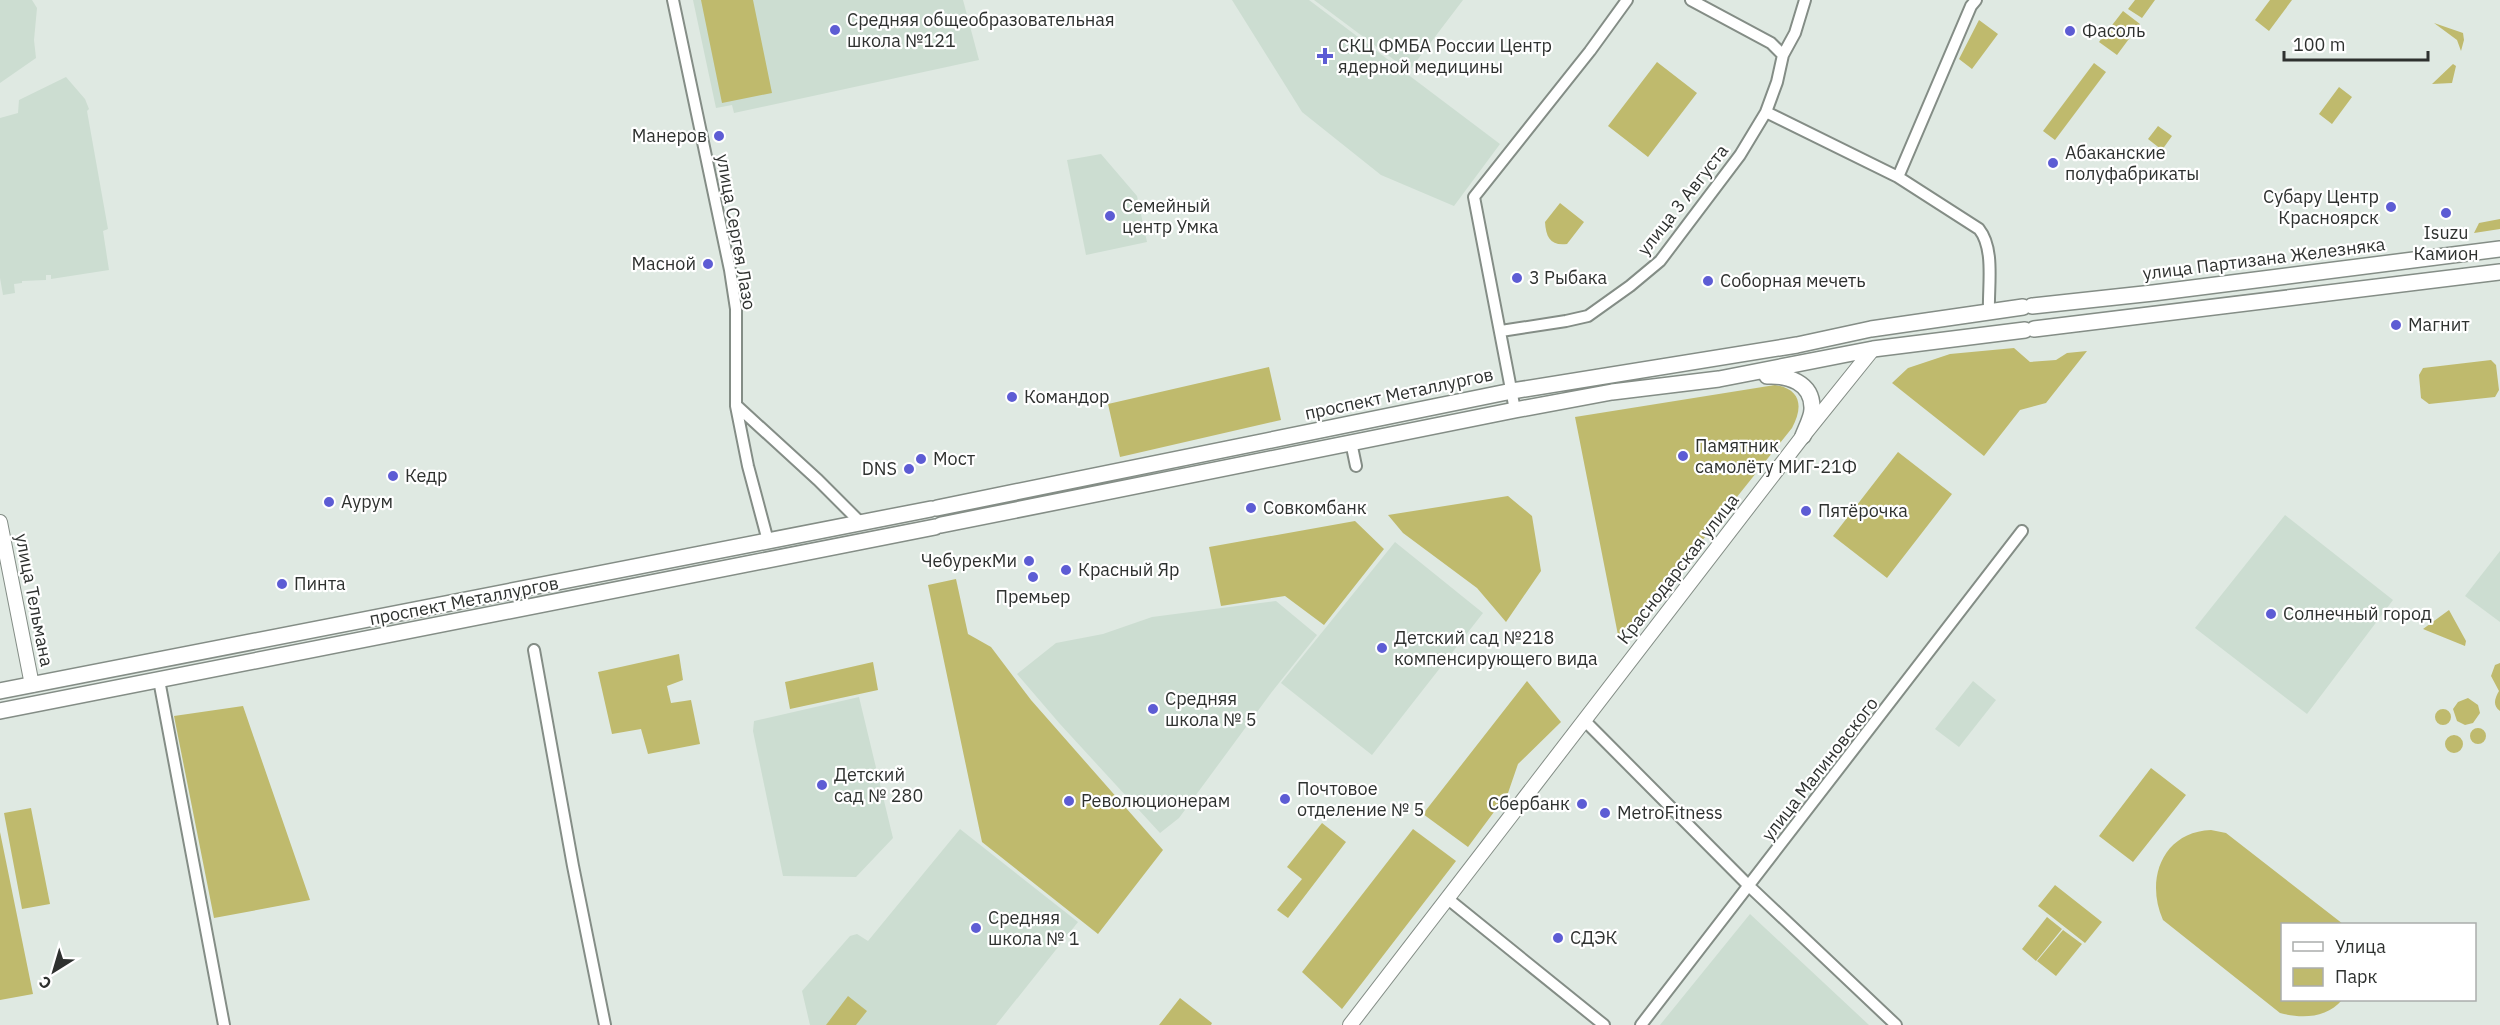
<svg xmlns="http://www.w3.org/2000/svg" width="2500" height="1025" viewBox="0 0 2500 1025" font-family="'IBM Plex Sans',sans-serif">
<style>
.built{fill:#ccddd1}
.green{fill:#bfba6d}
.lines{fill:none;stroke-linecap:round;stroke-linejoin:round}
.street-casing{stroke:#848d86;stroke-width:14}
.secondary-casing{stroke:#848d86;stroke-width:16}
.primary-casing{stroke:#848d86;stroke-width:18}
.street{stroke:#fff;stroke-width:10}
.secondary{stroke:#fff;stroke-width:14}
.primary{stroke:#fff;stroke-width:15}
.poi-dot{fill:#5d5cd4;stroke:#fff;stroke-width:2}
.labels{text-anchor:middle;stroke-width:4.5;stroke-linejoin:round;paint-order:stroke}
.poi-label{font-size:18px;fill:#2e312f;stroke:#fff;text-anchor:start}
.street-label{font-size:18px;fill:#2e312f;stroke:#fff}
</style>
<rect width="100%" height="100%" fill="#dfe9e2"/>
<path class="built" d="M 0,0 L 32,0 L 37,8 L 34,40 L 36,58 L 0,83 Z
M 693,0 L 963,0 L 979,60 L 734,113 L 732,105 L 716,108 Z
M 1232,0 L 1309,0 L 1500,144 L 1454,206 L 1381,175 L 1302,112 Z
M 1314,0 L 1463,0 L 1409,71 Z
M 66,77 L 85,99 L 89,109 L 87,111 L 108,229 L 103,231 L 109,270 L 51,279 L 51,275 L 46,275 L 46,280 L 22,281 L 22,283 L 14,284 L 15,293 L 3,295 L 0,278 L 0,118 L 18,113 L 19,100 Z
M 1101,154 L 1137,196 L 1147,242 L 1086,255 L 1067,160 Z
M 2285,515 L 2393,600 L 2307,714 L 2195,628 Z
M 1395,542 L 1483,613 L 1372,755 L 1281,683 Z
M 2500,551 L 2500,622 L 2465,596 Z
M 1276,601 L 1317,635 L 1271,693 L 1179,818 L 1160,833 L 1060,724 L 1017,674 L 1056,643 L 1103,634 L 1152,617 Z
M 1973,681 L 1996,700 L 1959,747 L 1935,729 Z
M 859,697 L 893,838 L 856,877 L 783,876 L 753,731 L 754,721 Z
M 960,829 L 1078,922 L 996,1025 L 810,1025 L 802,991 L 850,936 L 857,934 L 868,941 Z
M 1750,914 L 1869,1025 L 1660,1025 Z"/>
<path class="green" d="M 701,0 L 753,0 L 772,93 L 722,103 Z
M 2135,0 L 2155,0 L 2142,18 L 2128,9 Z
M 2270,0 L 2292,0 L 2269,31 L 2255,20 Z
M 2123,11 L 2140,24 L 2117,55 L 2099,42 Z
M 1979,20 L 1998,34 L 1972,69 L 1959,59 Z
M 2434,23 L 2463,33 L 2464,40 L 2461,51 L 2457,40 Z
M 1657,62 L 1697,93 L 1648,157 L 1608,126 Z
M 2094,63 L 2106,72 L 2055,140 L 2043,131 Z
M 2453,64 L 2456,66 L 2452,83 L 2432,84 Z
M 2339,87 L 2352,97 L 2332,124 L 2319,114 Z
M 2158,126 L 2172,136 L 2162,150 L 2148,139 Z
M 1560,203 L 1584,222 L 1567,244 C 1551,246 1546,238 1545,222 Z
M 2500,219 L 2500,229 L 2474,233 L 2479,223 Z
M 2014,348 L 2030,362 L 2056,360 L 2067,353 L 2087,351 L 2046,403 L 2020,410 L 1984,456 L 1892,383 L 1908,368 L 1950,354 Z
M 2491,360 L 2496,365 L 2499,390 L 2495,397 L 2429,404 L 2421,398 L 2419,375 L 2423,368 Z
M 1269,367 L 1281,420 L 1120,457 L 1108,404 Z
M 1775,385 C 1802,389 1803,408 1792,428 L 1642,616 L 1618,635 L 1575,417 Z
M 1898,452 L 1952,494 L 1887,578 L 1833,536 Z
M 1508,496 L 1532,516 L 1541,571 L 1506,622 L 1477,588 L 1403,533 L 1388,515 Z
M 1355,521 L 1384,549 L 1324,625 L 1285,596 L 1221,606 L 1209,547 Z
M 956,579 L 968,634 L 991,647 L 1031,700 L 1163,850 L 1098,934 L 982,842 L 928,585 Z
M 2449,610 L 2466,641 L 2465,646 L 2423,629 Z
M 679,654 L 683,680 L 667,686 L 671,703 L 691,700 L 700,744 L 648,754 L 641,729 L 612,734 L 598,672 Z
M 873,662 L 878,690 L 790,709 L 785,682 Z
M 2500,663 L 2500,711 C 2492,705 2495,698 2499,691 L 2491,676 L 2495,665 Z
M 1527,681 L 1561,722 L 1518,764 L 1508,793 L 1468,847 L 1423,814 Z
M 2468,698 L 2478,705 L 2480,713 L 2473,723 L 2465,725 L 2457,721 L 2453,709 L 2458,702 Z
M 243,706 L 310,900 L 214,918 L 174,716 Z
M2435 717a8 8 0 1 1 16 0a8 8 0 1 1-16 0Z
M2470 736a8 8 0 1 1 16 0a8 8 0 1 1-16 0Z
M2445 744a9 9 0 1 1 18 0a9 9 0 1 1-18 0Z
M 2151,768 L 2186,795 L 2133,862 L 2099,836 Z
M 31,808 L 50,904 L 22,909 L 4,813 Z
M 1322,823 L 1346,842 L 1288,918 L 1277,910 L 1302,879 L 1287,867 Z
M 1413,829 L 1456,861 L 1342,1009 L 1302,972 Z
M 2211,830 L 2226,833 L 2343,924 L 2282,924 L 2282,1000 L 2342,1000 C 2327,1018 2302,1019 2280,1013 L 2163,920 C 2145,880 2162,832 2211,830 Z
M 0,832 L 33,994 L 0,1000 Z
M 2055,885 L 2102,922 L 2085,943 L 2038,906 Z
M 2047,917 L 2062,929 L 2036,961 L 2022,949 Z
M 2063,930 L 2082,944 L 2056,976 L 2037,961 Z
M 848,996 L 867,1011 L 856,1025 L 826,1025 Z
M 1180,998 L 1212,1023 L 1211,1025 L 1159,1025 Z"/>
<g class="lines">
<g class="street-casing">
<path id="street" d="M 673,0 L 730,270 L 736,309 L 736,406 L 748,466 L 768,541
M 1691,0 L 1771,43 L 1783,55
M 1766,112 L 1898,177 L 1979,229 C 1995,249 1988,286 1989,311
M 1898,177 L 1971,6 L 1976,0
M 1501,331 L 1566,321 L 1588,316 L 1630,286 L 1660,261 L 1740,155 L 1766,112 L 1777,82 L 1783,55 L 1795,33 L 1805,0
M 737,406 L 818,480 L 861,523
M 1515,410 L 1474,197 L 1590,51 L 1627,0
M 1351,442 L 1356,466
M 534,650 L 573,866 L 605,1025
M 159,680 L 224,1025
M 1584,720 L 1750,887 L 1896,1025
M 1448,899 L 1604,1025
M 1641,1025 L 2022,531"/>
</g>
<g class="secondary-casing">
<path id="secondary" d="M 0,522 L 32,685
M 1350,1025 L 1803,436 L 1873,349"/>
</g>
<g class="primary-casing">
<path id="primary" d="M 2032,306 L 2153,293 L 2500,249
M 2034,329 L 2500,272
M 1767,376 C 1787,375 1813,382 1812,409 C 1812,417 1806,428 1803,436
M 937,508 L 1512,391 L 1797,345 L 1871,329 L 2023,307
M 941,525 L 1515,410 L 1612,392 L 1719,379 L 1873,349 L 2025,330
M 0,691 L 931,509
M 0,711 L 935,527"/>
</g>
<use href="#street" class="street"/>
<use href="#secondary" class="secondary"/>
<use href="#primary" class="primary"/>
</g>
<g class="poi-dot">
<circle cx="835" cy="30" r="6"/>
<circle cx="2070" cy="31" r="6"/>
<path d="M1322 47h6v6h6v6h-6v6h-6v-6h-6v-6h6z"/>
<circle cx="719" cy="136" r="6"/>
<circle cx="2053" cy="163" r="6"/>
<circle cx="2391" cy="207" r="6"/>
<circle cx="2446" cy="213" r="6"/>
<circle cx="1110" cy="216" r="6"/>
<circle cx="708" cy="264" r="6"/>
<circle cx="1517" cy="278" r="6"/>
<circle cx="1708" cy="281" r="6"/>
<circle cx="2396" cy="325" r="6"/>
<circle cx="1012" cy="397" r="6"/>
<circle cx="1683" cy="456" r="6"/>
<circle cx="921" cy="459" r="6"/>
<circle cx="909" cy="469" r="6"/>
<circle cx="393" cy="476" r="6"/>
<circle cx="329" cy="502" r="6"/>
<circle cx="1251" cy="508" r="6"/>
<circle cx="1806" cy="511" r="6"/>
<circle cx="1029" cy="561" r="6"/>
<circle cx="1066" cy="570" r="6"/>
<circle cx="1033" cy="577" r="6"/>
<circle cx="282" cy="584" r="6"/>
<circle cx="2271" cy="614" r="6"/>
<circle cx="1382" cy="648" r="6"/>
<circle cx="1153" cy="709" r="6"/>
<circle cx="822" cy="785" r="6"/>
<circle cx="1285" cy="799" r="6"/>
<circle cx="1069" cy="801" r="6"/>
<circle cx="1582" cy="804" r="6"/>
<circle cx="1605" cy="813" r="6"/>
<circle cx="976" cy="928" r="6"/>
<circle cx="1558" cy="938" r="6"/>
</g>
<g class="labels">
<g class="poi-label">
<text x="847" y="26">Средняя общеобразовательная<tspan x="847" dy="21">школа №121</tspan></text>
<text x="2082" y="37">Фасоль</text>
<text x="1338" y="52">СКЦ ФМБА России Центр<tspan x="1338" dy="21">ядерной медицины</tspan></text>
<text x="707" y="142" text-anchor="end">Манеров</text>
<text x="2065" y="159">Абаканские<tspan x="2065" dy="21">полуфабрикаты</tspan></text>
<text x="2379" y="203" text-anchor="end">Субару Центр<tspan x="2379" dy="21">Красноярск</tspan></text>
<text x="1122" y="212">Семейный<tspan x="1122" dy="21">центр Умка</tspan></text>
<text x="2446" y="239" text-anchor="middle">Isuzu<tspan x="2446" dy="21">Камион</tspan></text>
<text x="696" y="270" text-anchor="end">Масной</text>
<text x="1529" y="284">3 Рыбака</text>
<text x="1720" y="287">Соборная мечеть</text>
<text x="2408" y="331">Магнит</text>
<text x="1024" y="403">Командор</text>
<text x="1695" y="452">Памятник<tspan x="1695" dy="21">самолёту МИГ-21Ф</tspan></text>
<text x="933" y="465">Мост</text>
<text x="897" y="475" text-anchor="end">DNS</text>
<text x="405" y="482">Кедр</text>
<text x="341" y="508">Аурум</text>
<text x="1263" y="514">Совкомбанк</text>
<text x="1818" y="517">Пятёрочка</text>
<text x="1017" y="567" text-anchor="end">ЧебурекМи</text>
<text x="1078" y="576">Красный Яр</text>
<text x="294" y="590">Пинта</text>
<text x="1033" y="603" text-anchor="middle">Премьер</text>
<text x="2283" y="620">Солнечный город</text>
<text x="1394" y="644">Детский сад №218<tspan x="1394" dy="21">компенсирующего вида</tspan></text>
<text x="1165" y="705">Средняя<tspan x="1165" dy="21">школа № 5</tspan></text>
<text x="834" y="781">Детский<tspan x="834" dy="21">сад № 280</tspan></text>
<text x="1297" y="795">Почтовое<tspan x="1297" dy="21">отделение № 5</tspan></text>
<text x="1081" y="807">Революционерам</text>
<text x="1570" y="810" text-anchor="end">Сбербанк</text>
<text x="1617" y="819">MetroFitness</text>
<text x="988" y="924">Средняя<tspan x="988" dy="21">школа № 1</tspan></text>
<text x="1570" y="944">СДЭК</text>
</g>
<g class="street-label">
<text transform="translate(1683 200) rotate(-52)" y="6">улица 3 Августа</text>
<text transform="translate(736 232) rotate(80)" y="6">улица Сергея Лазо</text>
<text transform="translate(2264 259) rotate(-7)" y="6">улица Партизана Железняка</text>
<text transform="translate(1399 394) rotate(-12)" y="6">проспект Металлургов</text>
<text transform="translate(1678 569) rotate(-52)" y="6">Краснодарская улица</text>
<text transform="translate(34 600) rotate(79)" y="6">улица Тельмана</text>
<text transform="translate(464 601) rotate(-11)" y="6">проспект Металлургов</text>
<text transform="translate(1820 769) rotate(-52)" y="6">улица Малиновского</text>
</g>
</g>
<rect x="2281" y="923" width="195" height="78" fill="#ffffff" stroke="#abadac" stroke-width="1.5"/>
<rect x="2293" y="942" width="30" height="9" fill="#ffffff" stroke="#abadac" stroke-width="1.5"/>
<text x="2335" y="953" font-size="18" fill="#2e312f">Улица</text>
<rect x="2293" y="968" width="30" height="18" fill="#bfba6d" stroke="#abadac" stroke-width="1.5"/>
<text x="2335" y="983" font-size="18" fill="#2e312f">Парк</text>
<g transform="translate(54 971) rotate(217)" stroke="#ffffff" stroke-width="4.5" paint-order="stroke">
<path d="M0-4.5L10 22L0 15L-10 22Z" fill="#2e312f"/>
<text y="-9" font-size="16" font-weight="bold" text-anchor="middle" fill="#2e312f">С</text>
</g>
<path d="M2284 51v9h144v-9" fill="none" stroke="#2e312f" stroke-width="3"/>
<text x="2293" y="51" font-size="18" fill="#2e312f" stroke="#ffffff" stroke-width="4.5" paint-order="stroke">100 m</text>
</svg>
